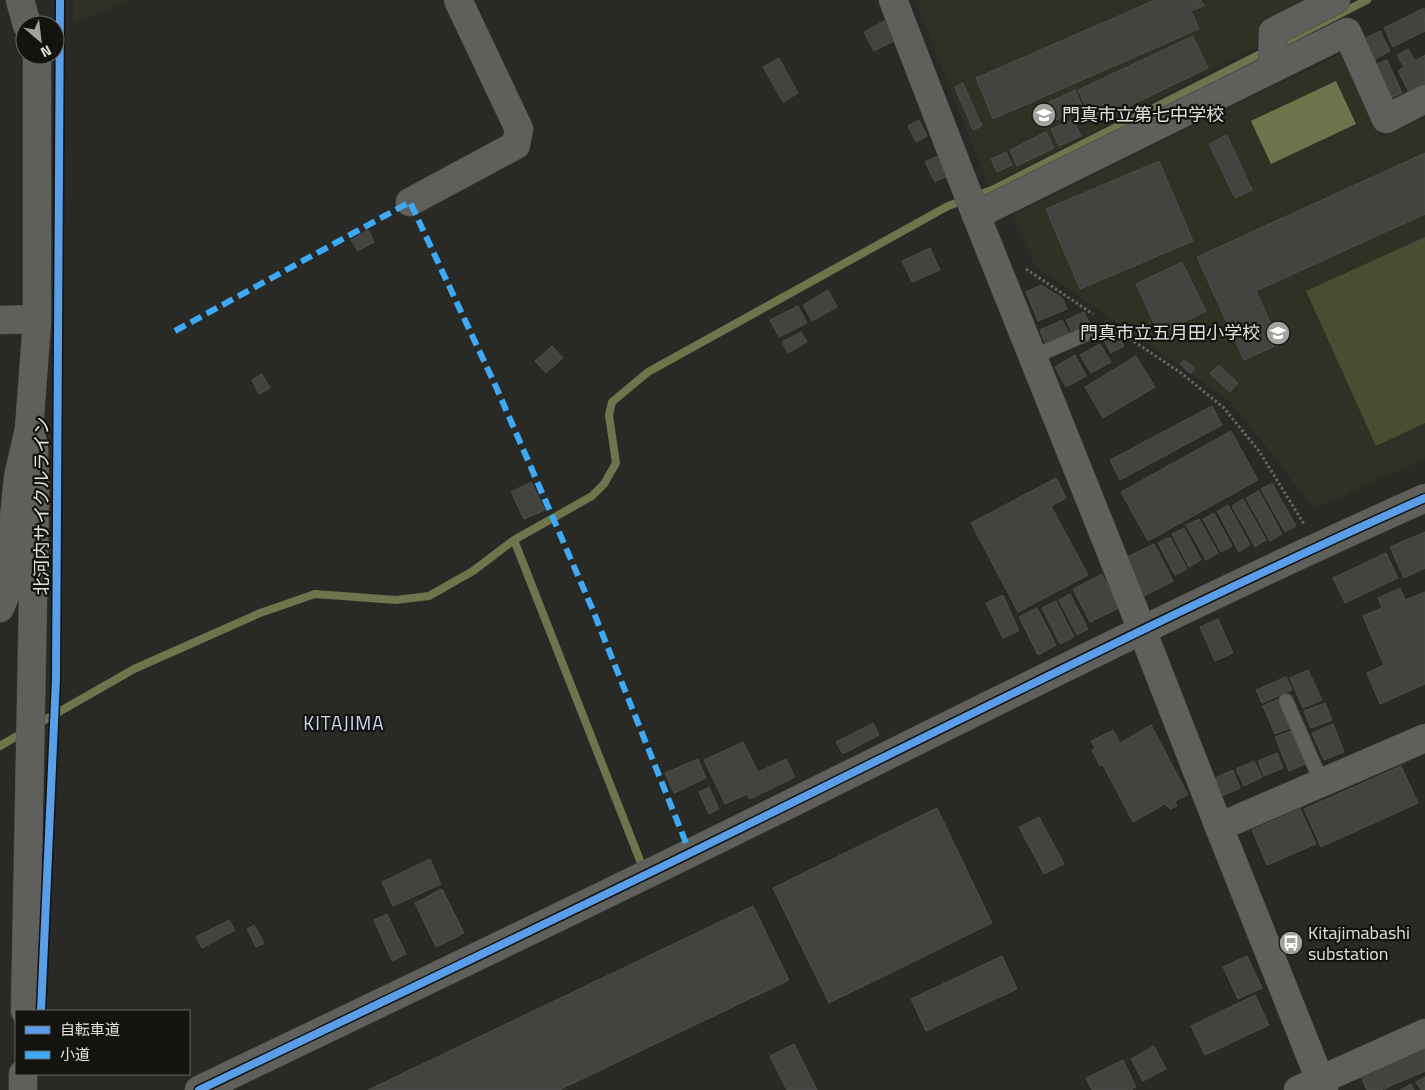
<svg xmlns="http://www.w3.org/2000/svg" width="1425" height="1090" viewBox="0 0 1425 1090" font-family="'Titillium Web','Noto Sans JP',sans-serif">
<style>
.built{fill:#2e3124}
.green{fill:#494d32}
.water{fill:#6e754d}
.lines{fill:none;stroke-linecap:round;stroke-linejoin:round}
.stream{stroke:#6e754d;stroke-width:8}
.building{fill:#434340;stroke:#4d4e4a}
.lane-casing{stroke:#474844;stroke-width:16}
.street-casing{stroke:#474844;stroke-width:29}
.secondary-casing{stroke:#474844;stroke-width:29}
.path{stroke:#646461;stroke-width:3;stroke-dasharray:2.5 2.5;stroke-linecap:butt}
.lane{stroke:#5f605c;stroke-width:14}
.street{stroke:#5f605c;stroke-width:28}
.secondary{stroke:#5f605c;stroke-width:28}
.quiet{stroke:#3fa9f5;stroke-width:6;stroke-dasharray:12 6;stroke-linecap:butt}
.cycleway-casing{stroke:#131310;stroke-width:11}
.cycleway{stroke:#5a9eea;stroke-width:8}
.labels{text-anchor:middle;stroke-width:4.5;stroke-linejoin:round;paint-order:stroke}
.poi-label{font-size:18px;fill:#e1e2dd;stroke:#131310;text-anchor:start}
.street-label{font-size:18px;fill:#e1e2dd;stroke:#131310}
.neighbourhood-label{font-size:19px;letter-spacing:1px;fill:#cdd9f4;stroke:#131310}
</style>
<rect width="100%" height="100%" fill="#292a25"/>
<path class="built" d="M 73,0 L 132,0 L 73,24 Z
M 915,0 L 1309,0 L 1264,44 L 989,186 Z
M 1341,53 L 1381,137 L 1425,117 L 1425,459 L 1314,509 L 1261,440 L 1228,400 L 1035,266 L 1011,216 Z"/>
<path class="green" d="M 1425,237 L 1425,423 L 1376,446 L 1306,291 Z"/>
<path class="water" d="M 1336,81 L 1356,124 L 1271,164 L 1251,121 Z"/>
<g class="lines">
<path class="stream" d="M 1279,45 L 1367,0
M 514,540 L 643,868
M 36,725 L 134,669 L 260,613 L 315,594 L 396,600 L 429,596 L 473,571 L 514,540 L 592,496 L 604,484 L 616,463 L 609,415 L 612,402 L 648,372 L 948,206 L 992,190 L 1266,51
M 0,746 L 24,732"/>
</g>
<path class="building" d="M 1155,0 L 1201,0 L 1204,6 L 1191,11 L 1199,29 L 993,119 L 976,78 Z
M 1424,8 L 1425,31 L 1393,47 L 1384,28 Z
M 886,20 L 896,40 L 874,51 L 864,32 Z
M 1380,31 L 1390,51 L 1372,61 L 1362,40 Z
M 1193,36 L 1208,68 L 1094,123 L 1078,90 Z
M 1408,49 L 1415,61 L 1425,55 L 1425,92 L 1412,98 L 1398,71 L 1404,67 L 1397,55 Z
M 779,58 L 798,93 L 783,102 L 763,67 Z
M 1387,60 L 1402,93 L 1386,100 L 1372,66 Z
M 963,83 L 982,126 L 973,130 L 955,87 Z
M 1075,90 L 1083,108 L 1057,120 L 1049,102 Z
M 1073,119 L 1081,136 L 1059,146 L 1051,129 Z
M 919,120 L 927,136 L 916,142 L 908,126 Z
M 1046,132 L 1054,148 L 1017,166 L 1010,150 Z
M 1227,135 L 1252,190 L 1235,198 L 1209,144 Z
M 1006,152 L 1012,165 L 997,172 L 991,159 Z
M 1425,153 L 1425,214 L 1256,291 L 1280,344 L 1244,360 L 1197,257 Z
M 937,156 L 947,176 L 935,182 L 925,162 Z
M 1159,161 L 1193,241 L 1080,289 L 1046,209 Z
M 368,230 L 374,242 L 358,251 L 351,240 Z
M 930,248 L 940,270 L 912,282 L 902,261 Z
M 1182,262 L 1206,311 L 1159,334 L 1136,284 Z
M 1041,285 L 1062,298 L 1067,309 L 1038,321 L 1026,292 Z
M 828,290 L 837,307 L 812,321 L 803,305 Z
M 798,306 L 807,323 L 779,337 L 770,320 Z
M 1084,312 L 1090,325 L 1072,333 L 1066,320 Z
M 1062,320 L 1069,334 L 1046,345 L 1040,330 Z
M 1103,325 L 1117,334 L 1124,346 L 1111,353 L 1097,328 Z
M 801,332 L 807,342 L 788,353 L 782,342 Z
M 1100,344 L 1111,362 L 1091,373 L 1080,355 Z
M 552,346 L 563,358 L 546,373 L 535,361 Z
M 1075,355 L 1086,376 L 1066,387 L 1055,367 Z
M 1136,356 L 1155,387 L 1103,418 L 1085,387 Z
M 1184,360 L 1195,368 L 1191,374 L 1180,364 Z
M 1219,365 L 1238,383 L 1230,392 L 1210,374 Z
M 262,374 L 270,388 L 259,394 L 252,380 Z
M 1212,406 L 1222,425 L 1120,480 L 1110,460 Z
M 1231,431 L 1258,480 L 1148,541 L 1121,492 Z
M 1056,478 L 1066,498 L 1051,506 L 1088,575 L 1018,612 L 971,523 Z
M 531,482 L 545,510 L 524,519 L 511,492 Z
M 1272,483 L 1296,526 L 1285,532 L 1261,489 Z
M 1259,491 L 1282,534 L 1270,541 L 1246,498 Z
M 1243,499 L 1266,540 L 1255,547 L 1232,506 Z
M 1228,505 L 1250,545 L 1239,552 L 1217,511 Z
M 1214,513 L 1232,546 L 1221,552 L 1203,519 Z
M 1199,519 L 1218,553 L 1206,560 L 1186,525 Z
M 1184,528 L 1201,560 L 1189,567 L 1172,534 Z
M 1425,532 L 1425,568 L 1404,578 L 1390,547 Z
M 1170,537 L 1187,569 L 1175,575 L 1158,543 Z
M 1154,544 L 1173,581 L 1144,596 L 1125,558 Z
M 1386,553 L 1398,578 L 1345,603 L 1333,578 Z
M 1102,574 L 1119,608 L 1090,622 L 1073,589 Z
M 1400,588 L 1405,600 L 1425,592 L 1425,684 L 1380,704 L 1367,673 L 1384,665 L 1363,616 L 1382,608 L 1378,598 Z
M 1070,594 L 1088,629 L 1077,635 L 1059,600 Z
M 1003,595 L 1019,631 L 1003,638 L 986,603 Z
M 1056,601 L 1074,637 L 1060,644 L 1042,608 Z
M 1037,608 L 1056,645 L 1038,655 L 1019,617 Z
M 1218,619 L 1233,653 L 1215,661 L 1200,627 Z
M 1308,670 L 1322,700 L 1303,708 L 1290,678 Z
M 1286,677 L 1292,690 L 1262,703 L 1256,690 Z
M 1278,699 L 1290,728 L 1275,734 L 1263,706 Z
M 1325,703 L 1332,720 L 1311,728 L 1304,711 Z
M 873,723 L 879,735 L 843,754 L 836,742 Z
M 1333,724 L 1344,752 L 1324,760 L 1312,733 Z
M 1151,725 L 1188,795 L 1175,801 L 1177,806 L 1170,809 L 1165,804 L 1133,822 L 1103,765 L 1100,766 L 1092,750 L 1095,748 L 1091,741 L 1113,730 L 1120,743 Z
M 1291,731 L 1305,764 L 1289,771 L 1275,737 Z
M 743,742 L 758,772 L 786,759 L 795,777 L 750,799 L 747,794 L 725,804 L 704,760 Z
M 1277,753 L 1283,768 L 1264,776 L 1258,761 Z
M 698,759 L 706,778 L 674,793 L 665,773 Z
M 1254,761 L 1262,777 L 1244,786 L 1236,769 Z
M 1401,766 L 1418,803 L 1321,847 L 1304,809 Z
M 1233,770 L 1240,788 L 1222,796 L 1215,778 Z
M 709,787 L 719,809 L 709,814 L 699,792 Z
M 937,808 L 992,923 L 829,1003 L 773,888 Z
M 1300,809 L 1316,844 L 1267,865 L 1252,830 Z
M 1039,817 L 1064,864 L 1044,874 L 1019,827 Z
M 430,859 L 441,884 L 393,906 L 382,882 Z
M 442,889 L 464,933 L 436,947 L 415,903 Z
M 753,906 L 789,980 L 559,1090 L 368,1090 Z
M 387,914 L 406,954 L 392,961 L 374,920 Z
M 229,920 L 235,930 L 202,948 L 196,937 Z
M 254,925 L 264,943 L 256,947 L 247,929 Z
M 1002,956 L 1017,989 L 926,1031 L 911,999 Z
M 1247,956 L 1262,988 L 1238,999 L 1223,967 Z
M 1255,995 L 1269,1025 L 1205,1055 L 1191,1026 Z
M 1425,1039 L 1425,1071 L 1381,1090 L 1367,1090 L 1357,1068 Z
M 794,1044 L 817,1090 L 787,1090 L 770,1056 Z
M 1154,1046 L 1166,1069 L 1143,1081 L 1131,1059 Z
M 1123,1060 L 1136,1087 L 1131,1090 L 1092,1090 L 1086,1078 Z
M 1425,1077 L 1425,1090 L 1421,1090 L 1416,1082 Z
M 1411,1084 L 1414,1090 L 1400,1090 Z"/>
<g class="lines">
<g class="lane-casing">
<path id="lane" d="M 1033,357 L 1088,333
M 1286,701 L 1322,783"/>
</g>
<g class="street-casing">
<path id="street" d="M 20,0 L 27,25
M 1272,69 L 1273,32 L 1336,0
M 410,202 L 516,145 L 519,129 L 458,0
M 976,215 L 1347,32 L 1386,119 L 1425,99
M 0,320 L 37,319
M 0,608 L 7,591 L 18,477 L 29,429 L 37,322 L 37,55
M 1219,827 L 1425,738
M 25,1011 L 35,497 L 34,446 L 29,429
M 23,1090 L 23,1074
M 1298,1090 L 1425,1033"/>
</g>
<g class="secondary-casing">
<path id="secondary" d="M 893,0 L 976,215 L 1142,630 L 1219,827 L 1324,1090
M 199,1090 C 380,1003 561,917 741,828 C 968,716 1194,601 1425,498"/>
</g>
<path class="path" d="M 1026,269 L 1093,314
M 1105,322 L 1181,373 L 1223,407 L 1259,451 L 1304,524"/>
<use href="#lane" class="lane"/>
<use href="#street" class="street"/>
<use href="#secondary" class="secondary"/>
<path class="quiet" d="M 175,331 L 410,202 L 497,389 L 592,608 L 690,853"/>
<g class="cycleway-casing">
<path id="cycleway" d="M 41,1011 L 56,679 L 60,0
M 199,1090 C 380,1003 561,917 741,828 C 968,716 1194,601 1425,498"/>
</g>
<use href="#cycleway" class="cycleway"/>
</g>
<defs>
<g id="school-disc" transform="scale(1.25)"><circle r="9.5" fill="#a1a29d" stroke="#131310"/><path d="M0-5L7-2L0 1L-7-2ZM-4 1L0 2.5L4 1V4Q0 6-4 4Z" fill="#fff"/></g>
<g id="bus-disc" transform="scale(1.25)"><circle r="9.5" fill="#a1a29d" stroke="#131310"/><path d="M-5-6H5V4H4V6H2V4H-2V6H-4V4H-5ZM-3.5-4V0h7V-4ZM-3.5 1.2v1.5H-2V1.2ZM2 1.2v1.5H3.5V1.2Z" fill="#fff"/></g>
</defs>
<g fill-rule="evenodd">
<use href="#school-disc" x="1044" y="115"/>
<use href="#school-disc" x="1278" y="333"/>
<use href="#bus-disc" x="1291" y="943"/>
</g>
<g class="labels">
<g class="poi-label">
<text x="1062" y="121">門真市立第七中学校</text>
<text x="1260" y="339" text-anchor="end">門真市立五月田小学校</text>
<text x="1308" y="939">Kitajimabashi<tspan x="1308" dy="21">substation</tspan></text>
</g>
<g class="street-label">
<text transform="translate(42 506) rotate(-90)" y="6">北河内サイクルライン</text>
</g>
<g class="neighbourhood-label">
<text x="344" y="730">KITAJIMA</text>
</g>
</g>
<rect x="15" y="1010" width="175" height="65" fill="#131310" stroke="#656662"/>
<rect x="25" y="1026" width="25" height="8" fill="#5a9eea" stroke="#656662"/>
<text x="60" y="1035" font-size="15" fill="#e1e2dd">自転車道</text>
<rect x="25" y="1051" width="25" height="8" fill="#3fa9f5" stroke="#656662"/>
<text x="60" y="1060" font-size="15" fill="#e1e2dd">小道</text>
<g transform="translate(40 40) rotate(152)"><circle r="24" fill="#131310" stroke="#656662"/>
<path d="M0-4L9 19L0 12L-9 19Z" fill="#a1a29d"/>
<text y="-8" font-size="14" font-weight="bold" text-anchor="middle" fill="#e1e2dd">N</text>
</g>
</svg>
